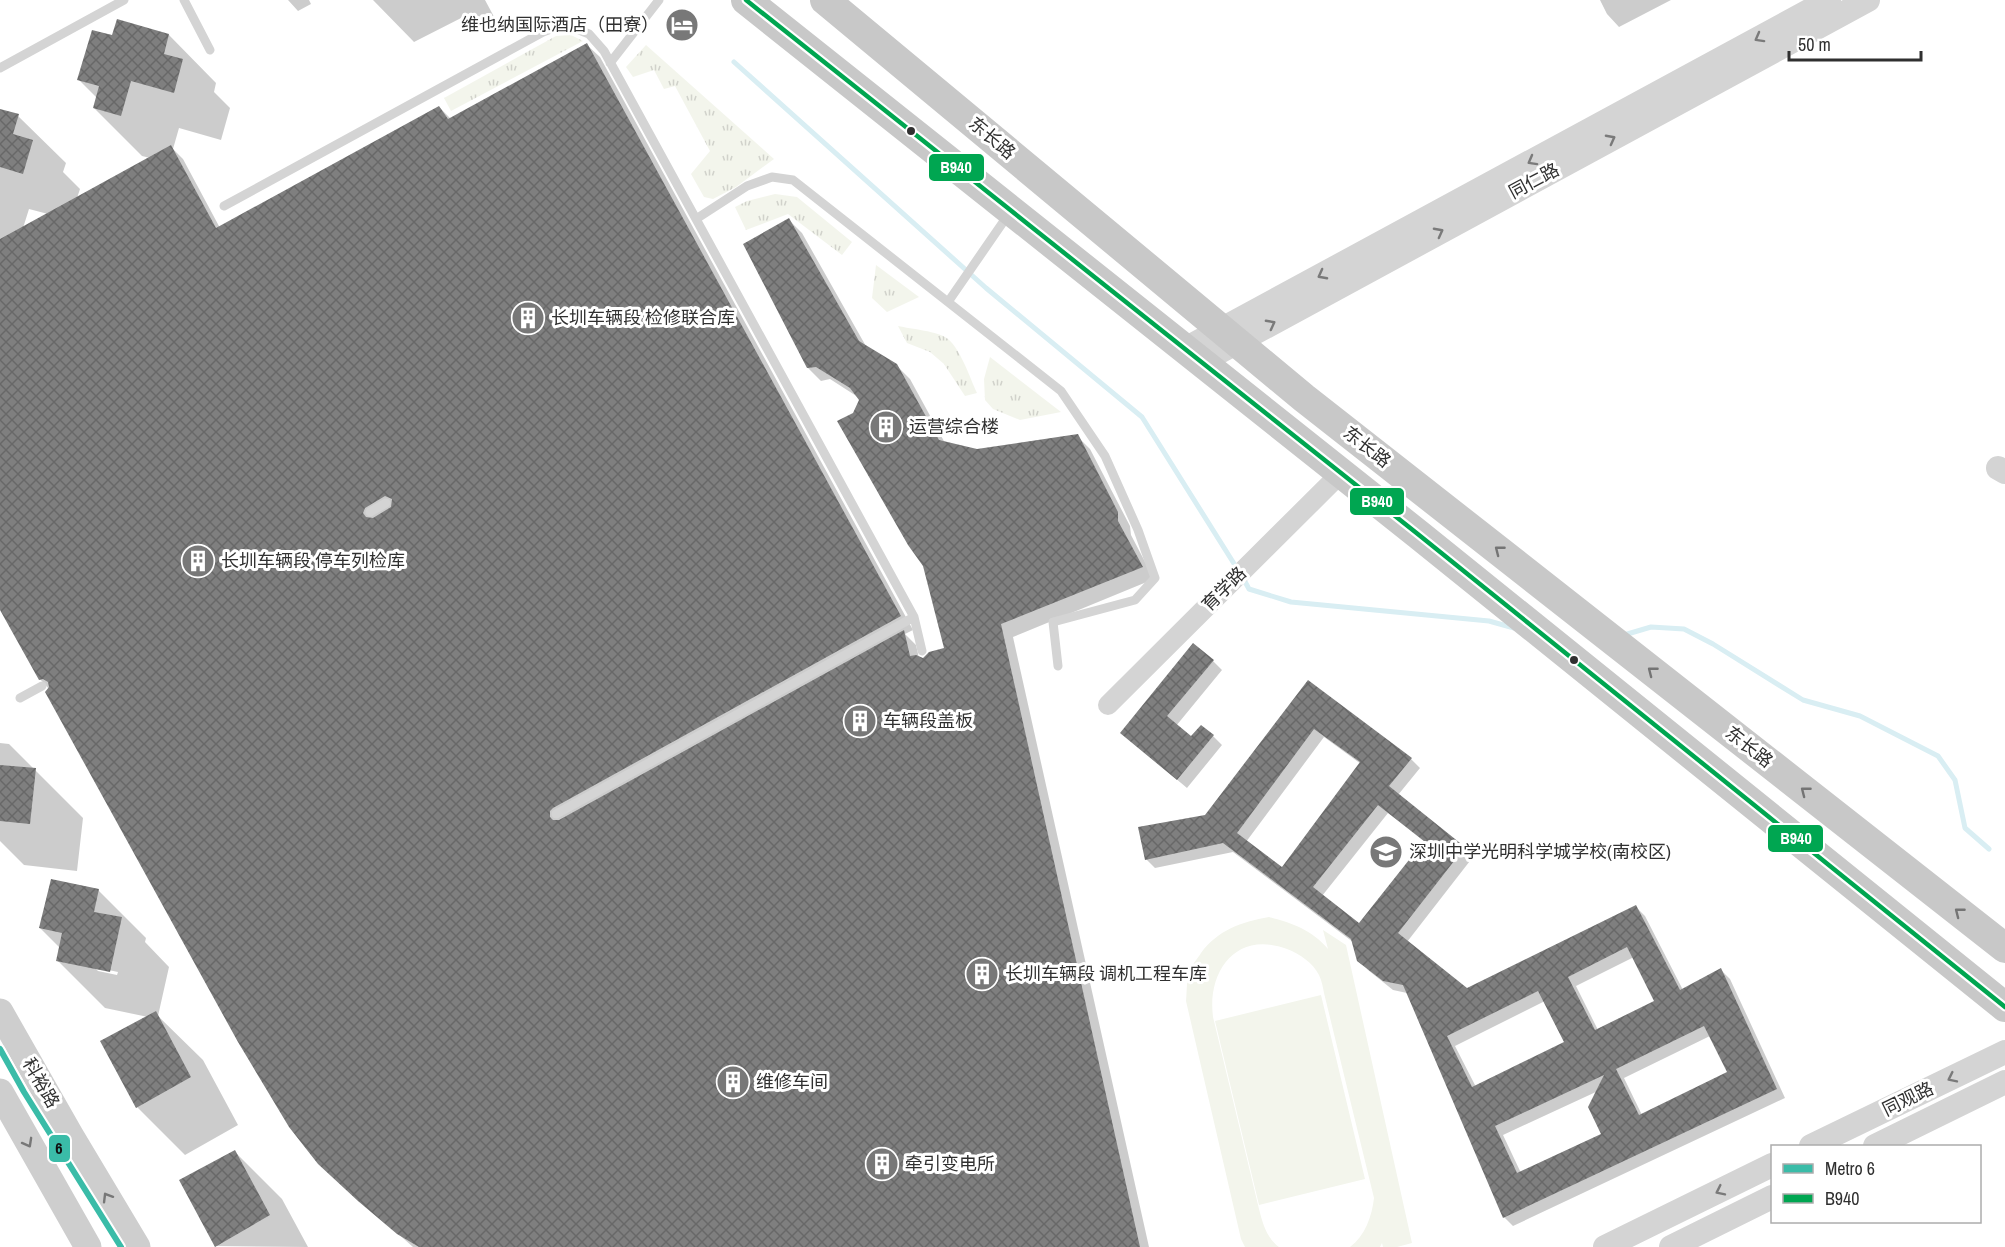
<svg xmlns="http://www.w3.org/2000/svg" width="2005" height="1247" viewBox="0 0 2005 1247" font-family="'Archivo Narrow','Noto Sans SC',sans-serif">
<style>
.grass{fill:url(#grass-tufts)}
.pitch{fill:#f3f5ec}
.shadow{fill:#0003;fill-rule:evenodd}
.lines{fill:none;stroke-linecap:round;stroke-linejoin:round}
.stream{stroke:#d9eef3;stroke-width:5}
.building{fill:url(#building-cross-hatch);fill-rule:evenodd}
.service{stroke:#d4d4d4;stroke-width:9}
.minor{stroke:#d4d4d4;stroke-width:20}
.tertiary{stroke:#d4d4d4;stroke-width:24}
.secondary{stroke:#cecece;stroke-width:27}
.primary{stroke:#c8c8c8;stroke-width:30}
.bus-1-casing{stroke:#fff;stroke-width:9}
.bus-1{stroke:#00a651;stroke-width:4.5}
.metro-1-casing{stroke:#fff;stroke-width:10}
.metro-1{stroke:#3abca8;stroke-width:6}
.oneway{stroke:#7a7a7a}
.oneway2{stroke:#747474}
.oneway3{stroke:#777}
.bus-dot{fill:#303030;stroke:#fff;stroke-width:2}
.labels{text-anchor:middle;stroke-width:6;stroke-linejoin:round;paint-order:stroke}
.poi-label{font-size:18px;fill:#303030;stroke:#fff;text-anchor:start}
.street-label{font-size:18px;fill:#303030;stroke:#fff}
.line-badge{stroke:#fff;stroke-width:2}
.badge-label{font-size:16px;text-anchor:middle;font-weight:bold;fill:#fff}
.pale-badge-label{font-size:16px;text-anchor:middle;font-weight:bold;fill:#111}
</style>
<defs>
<pattern id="grass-tufts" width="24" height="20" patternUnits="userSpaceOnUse" patternTransform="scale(1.5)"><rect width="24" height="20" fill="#f3f5ec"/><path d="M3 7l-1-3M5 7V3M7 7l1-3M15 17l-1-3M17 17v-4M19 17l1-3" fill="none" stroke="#d1d2cb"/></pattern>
<pattern id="building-cross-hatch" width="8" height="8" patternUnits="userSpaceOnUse" patternTransform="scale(1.5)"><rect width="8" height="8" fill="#7f7f7f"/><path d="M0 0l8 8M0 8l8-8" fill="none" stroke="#686868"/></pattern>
</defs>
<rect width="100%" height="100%" fill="#fff"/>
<path class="grass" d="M 571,35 L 583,41 L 451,111 L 444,98 L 556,36 Z
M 646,45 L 774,159 L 736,187 L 713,199 L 704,197 L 691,174 L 710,151 L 675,86 L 664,89 L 654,70 L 633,77 L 626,67 Z
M 775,194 L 797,197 L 852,242 L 842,255 L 788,214 L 746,230 L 735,207 L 747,201 Z
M 876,265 L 919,297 L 887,312 L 872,298 Z
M 898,326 C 911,329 938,331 948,339 C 961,350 970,378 977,393 L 965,396 L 944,364 L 930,352 L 907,343 Z
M 990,357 L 1061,412 L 1020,420 L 993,409 L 985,400 L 984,379 Z"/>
<path class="pitch" d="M 1269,917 C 1292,923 1312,930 1328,949 L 1323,930 L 1346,945 L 1412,1243 L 1397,1247 L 1383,1247 L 1382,1243 L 1380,1247 L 1350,1247 C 1365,1236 1372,1216 1374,1198 L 1324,993 C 1323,988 1322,981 1319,975 C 1313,963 1300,954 1287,949 C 1237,930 1207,970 1213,1017 L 1259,1209 C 1263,1224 1266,1237 1279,1247 L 1245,1247 L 1241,1239 L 1186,1001 C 1187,991 1186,978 1191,969 C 1193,963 1198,958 1201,953 C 1218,930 1241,922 1269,917 Z
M 1321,995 L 1365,1179 L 1259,1205 L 1215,1021 Z"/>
<path class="shadow" d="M 288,0 L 309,0 L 311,4 L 298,11 Z
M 373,0 L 485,0 L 499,26 L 487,32 L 469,14 L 414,42 Z
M 1600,0 L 1671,0 L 1619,27 L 1607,14 Z
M 169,35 L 216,83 L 214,92 L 230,108 L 221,140 L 179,128 L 173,149 L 183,159 L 220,228 L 439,107 L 451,119 L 587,45 L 600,57 L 913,630 L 905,634 L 916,645 L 919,658 L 923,659 L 946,649 L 924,565 L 855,414 L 861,399 L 830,379 L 821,381 L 808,368 L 789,220 L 802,233 L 867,348 L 896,365 L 910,379 L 945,443 L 977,450 L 1077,436 L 1090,449 L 1130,526 L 1131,535 L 1154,579 L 1013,637 L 1149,1247 L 413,1247 L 333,1176 L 49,689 L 40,679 L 0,607 L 0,241 L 3,239 L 0,239 L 0,111 L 18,116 L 66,163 L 63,172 L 80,189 L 77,198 L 150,158 L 142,156 L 94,108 L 97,98 L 79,80 L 113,37 ZM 29,209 L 48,214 L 23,228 Z
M 1213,661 L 1222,670 L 1176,726 L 1191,738 L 1213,736 L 1222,745 L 1187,788 L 1131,741 Z
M 1309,682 L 1411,759 L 1420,768 L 1398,795 L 1473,857 L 1407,942 L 1467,990 L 1636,907 L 1645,916 L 1683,990 L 1721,970 L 1730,979 L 1785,1098 L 1513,1226 L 1504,1217 L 1407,993 L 1393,990 L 1368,970 L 1359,960 L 1353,942 L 1233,852 L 1155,868 L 1146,859 L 1206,816 ZM 1324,737 L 1361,764 L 1283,869 L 1246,842 ZM 1388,813 L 1425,842 L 1359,926 L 1322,896 ZM 1634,957 L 1656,1002 L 1598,1030 L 1576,986 ZM 1545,1001 L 1566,1042 L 1476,1087 L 1455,1046 ZM 1710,1036 L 1729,1073 L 1642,1115 L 1624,1078 ZM 1598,1091 L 1603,1135 L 1521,1173 L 1503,1135 Z
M 0,743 L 9,744 L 83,818 L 77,871 L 24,865 L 0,841 Z
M 98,890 L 146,938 L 145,942 L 169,967 L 158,1016 L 203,1060 L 238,1125 L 185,1155 L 137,1107 L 148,1017 L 105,1008 L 57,960 L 60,948 L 40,928 ZM 94,967 L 118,972 L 117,975 L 98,971 Z
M 235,1152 L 282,1199 L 308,1247 L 216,1246 Z"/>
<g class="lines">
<path class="stream" d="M 734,62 L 986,288 L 1142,417 L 1238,570
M 1243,578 L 1249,589 L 1291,602 L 1489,621 L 1514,628
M 1624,635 L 1651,627 L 1684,629 L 1713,644 L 1803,700 L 1860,716 L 1938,756 L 1955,780 L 1965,828 L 1989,849"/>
</g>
<path class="building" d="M 117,19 L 169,34 L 164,54 L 183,59 L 174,93 L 131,81 L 121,116 L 93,108 L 99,86 L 77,80 L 92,30 L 112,35 Z
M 587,43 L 901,616 L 553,808 L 550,811 L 550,817 L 553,820 L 559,820 L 904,630 L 910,656 L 916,655 L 923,658 L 929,652 L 944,648 L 923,566 L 908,545 L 837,421 L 853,413 L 859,400 L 850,388 L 816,367 L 807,368 L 743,244 L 789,218 L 859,341 L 897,364 L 939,440 L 977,449 L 1078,434 L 1118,512 L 1118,521 L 1143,567 L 1001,624 L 1140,1247 L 419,1247 L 397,1234 L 358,1201 L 318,1164 L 289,1127 L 238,1042 L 45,692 L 49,687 L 48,682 L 43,679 L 39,680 L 0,610 L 0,239 L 171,145 L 216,228 L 439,106 L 448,119 ZM 385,496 L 392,499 L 391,507 L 373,518 L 366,517 L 363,513 L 365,508 Z
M 0,109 L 19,114 L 13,134 L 33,140 L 23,174 L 0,167 Z
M 1193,643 L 1214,660 L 1167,716 L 1191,736 L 1201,725 L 1214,735 L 1177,780 L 1120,733 Z
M 1308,680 L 1412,758 L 1389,786 L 1465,847 L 1398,933 L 1467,988 L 1636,905 L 1680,990 L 1721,968 L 1777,1089 L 1503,1218 L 1403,985 L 1383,981 L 1357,961 L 1351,939 L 1223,843 L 1145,860 L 1138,827 L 1205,815 ZM 1314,729 L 1360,762 L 1282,867 L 1237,833 ZM 1378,805 L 1424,841 L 1359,923 L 1313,887 ZM 1627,947 L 1654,1001 L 1595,1030 L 1568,977 ZM 1538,991 L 1564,1042 L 1472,1087 L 1447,1036 ZM 1704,1026 L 1727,1072 L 1639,1115 L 1616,1069 ZM 1604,1075 L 1588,1107 L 1601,1134 L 1517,1173 L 1495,1126 Z
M 0,765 L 36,768 L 30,824 L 0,821 Z
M 51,879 L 99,889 L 94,912 L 122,917 L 110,972 L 56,961 L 62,933 L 39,928 Z
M 156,1011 L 191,1077 L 136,1108 L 100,1041 Z
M 235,1150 L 270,1215 L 215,1247 L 179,1180 Z"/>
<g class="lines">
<path class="service" d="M 184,0 L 210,50
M 610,63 L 659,0
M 0,68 L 124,0
M 224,206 L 543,32 L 564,24 L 589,34 L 604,51 L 914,617 L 556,814
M 696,219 L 747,186 L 772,177 L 793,180 L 1061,391 L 1105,456 L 1138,530 L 1155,578 L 1135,600 L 1053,622 L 1058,666
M 948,302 L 1008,215
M 370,512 L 386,503
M 914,617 L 922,651
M 20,698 L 42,686"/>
<path class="minor" d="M 1108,705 L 1341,473"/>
<path class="tertiary" d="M 1185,349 L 1829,0
M 1201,362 L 1868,0
M 1998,468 L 2005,472
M 1811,1146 L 2005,1052
M 1875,1146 L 2005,1082
M 1605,1247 L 1772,1165
M 1671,1247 L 1772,1197"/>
<path class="secondary" d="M 0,1012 L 70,1135 L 137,1247
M 0,1092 L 88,1247"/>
<path class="primary" d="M 746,0 L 1419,535 L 2005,1007
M 825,0 L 1304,398 L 2005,948"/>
<g class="bus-1-casing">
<path id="bus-1" d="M 746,0 L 1419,535 L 2005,1007"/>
</g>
<use href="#bus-1" class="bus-1"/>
<g class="metro-1-casing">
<path id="metro-1" d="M 0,1049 L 24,1092 L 121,1247"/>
</g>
<use href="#metro-1" class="metro-1"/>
</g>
<defs><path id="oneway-chevron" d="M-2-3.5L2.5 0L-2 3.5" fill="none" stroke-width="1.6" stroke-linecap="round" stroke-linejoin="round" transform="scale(1.5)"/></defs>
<g class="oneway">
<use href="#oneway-chevron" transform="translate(1759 38) rotate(151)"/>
<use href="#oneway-chevron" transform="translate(1611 139) rotate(-28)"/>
<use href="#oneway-chevron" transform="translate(1532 161) rotate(151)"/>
<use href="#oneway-chevron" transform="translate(1439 232) rotate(-28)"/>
<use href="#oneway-chevron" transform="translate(1322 275) rotate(152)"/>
<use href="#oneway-chevron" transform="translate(1271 324) rotate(-28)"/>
<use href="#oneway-chevron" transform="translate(1952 1078) rotate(154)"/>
<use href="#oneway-chevron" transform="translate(1720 1191) rotate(154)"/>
</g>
<g class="oneway2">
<use href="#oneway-chevron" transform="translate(1499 550) rotate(-142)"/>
<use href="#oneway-chevron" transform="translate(1652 671) rotate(-142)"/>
<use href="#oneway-chevron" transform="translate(1805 791) rotate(-142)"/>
<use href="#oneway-chevron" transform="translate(1959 912) rotate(-142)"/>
</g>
<g class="oneway3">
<use href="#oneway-chevron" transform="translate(28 1143) rotate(61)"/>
<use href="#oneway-chevron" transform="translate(107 1197) rotate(-121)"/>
</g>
<defs>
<g id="hotel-disc" transform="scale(1.725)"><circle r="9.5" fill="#787878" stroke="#fff"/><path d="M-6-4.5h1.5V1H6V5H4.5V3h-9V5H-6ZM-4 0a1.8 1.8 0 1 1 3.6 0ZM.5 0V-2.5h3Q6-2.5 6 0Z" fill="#fff"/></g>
<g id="building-disc" transform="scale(1.725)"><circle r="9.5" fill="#787878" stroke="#fff"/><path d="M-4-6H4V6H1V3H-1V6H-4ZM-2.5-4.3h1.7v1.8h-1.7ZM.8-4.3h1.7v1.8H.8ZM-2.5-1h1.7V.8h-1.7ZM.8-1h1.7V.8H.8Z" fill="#fff"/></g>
<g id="school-disc" transform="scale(1.725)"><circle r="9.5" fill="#787878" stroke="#fff"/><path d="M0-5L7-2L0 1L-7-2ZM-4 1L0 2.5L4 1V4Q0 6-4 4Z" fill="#fff"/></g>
</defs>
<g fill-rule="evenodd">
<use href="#hotel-disc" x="682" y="25"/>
<use href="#building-disc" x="528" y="318"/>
<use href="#building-disc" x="886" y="427"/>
<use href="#building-disc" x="198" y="561"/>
<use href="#building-disc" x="860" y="721"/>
<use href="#school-disc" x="1386" y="852"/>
<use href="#building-disc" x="982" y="974"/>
<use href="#building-disc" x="733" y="1082"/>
<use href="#building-disc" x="882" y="1164"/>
</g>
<g class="bus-dot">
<circle cx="911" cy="131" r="5"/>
<circle cx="1574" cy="660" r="5"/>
</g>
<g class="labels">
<g class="poi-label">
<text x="659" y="31" text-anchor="end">维也纳国际酒店（田寮）</text>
<text x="551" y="324">长圳车辆段 检修联合库</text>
<text x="909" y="433">运营综合楼</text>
<text x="221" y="567">长圳车辆段 停车列检库</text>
<text x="883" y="727">车辆段盖板</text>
<text x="1409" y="858">深圳中学光明科学城学校(南校区)</text>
<text x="1005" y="980">长圳车辆段 调机工程车库</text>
<text x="756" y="1088">维修车间</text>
<text x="905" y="1170">牵引变电所</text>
</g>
<g class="street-label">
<text transform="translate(992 138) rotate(40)" y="6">东长路</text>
<text transform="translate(1534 181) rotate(-28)" y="6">同仁路</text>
<text transform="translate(1367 447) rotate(38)" y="6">东长路</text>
<text transform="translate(1224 589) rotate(-45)" y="6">育学路</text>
<text transform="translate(1749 747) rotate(38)" y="6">东长路</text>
<text transform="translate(41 1083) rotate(60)" y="6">科裕路</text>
<text transform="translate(1908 1099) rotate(-26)" y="6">同观路</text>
</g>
</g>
<g class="line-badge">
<rect x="928" y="153" width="57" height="29" rx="6" fill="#00a651"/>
<rect x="1349" y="487" width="56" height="29" rx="6" fill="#00a651"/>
<rect x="1767" y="824" width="57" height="29" rx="6" fill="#00a651"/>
<rect x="48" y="1134" width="23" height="29" rx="6" fill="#3abca8"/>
</g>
<g class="badge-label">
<text x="956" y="173">B940</text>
<text x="1377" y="507">B940</text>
<text x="1796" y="844">B940</text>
</g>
<g class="pale-badge-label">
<text x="59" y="1154">6</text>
</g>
<rect x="1771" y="1145" width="210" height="78" fill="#ffffff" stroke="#acacac" stroke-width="1.5"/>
<rect x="1783" y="1164" width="30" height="9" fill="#3abca8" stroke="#acacac" stroke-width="1.5"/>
<text x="1825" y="1175" font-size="18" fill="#303030">Metro 6</text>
<rect x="1783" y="1194" width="30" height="9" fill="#00a651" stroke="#acacac" stroke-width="1.5"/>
<text x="1825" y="1205" font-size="18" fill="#303030">B940</text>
<path d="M1789 51v9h132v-9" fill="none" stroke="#303030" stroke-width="3"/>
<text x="1798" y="51" font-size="18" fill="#303030" stroke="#ffffff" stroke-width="4.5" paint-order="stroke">50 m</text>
</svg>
